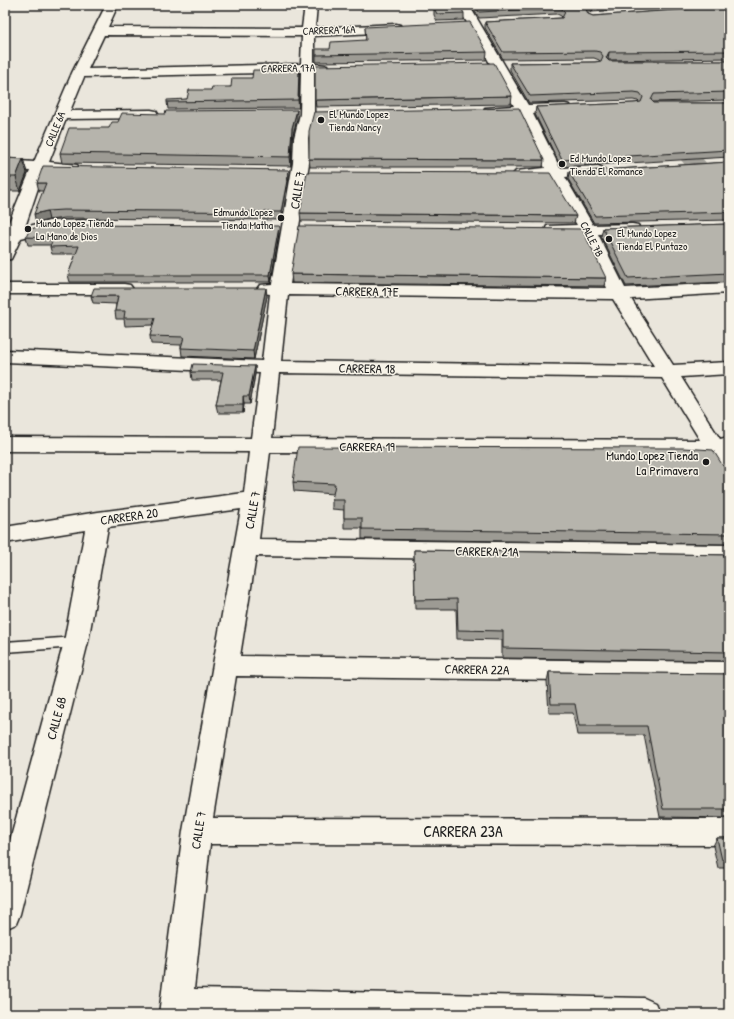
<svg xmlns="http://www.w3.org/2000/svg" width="734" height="1019" viewBox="0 0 734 1019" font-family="'Patrick Hand',sans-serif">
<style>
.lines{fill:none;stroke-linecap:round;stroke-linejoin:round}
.canal{fill:#a3a19a;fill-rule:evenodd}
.service-casing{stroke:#1c1c1c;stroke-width:3}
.minor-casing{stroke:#1c1c1c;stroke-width:3}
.service{fill:#f7f3e8;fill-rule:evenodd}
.minor{fill:#f7f3e8;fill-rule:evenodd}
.wall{fill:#9d9b94;stroke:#1c1c1c}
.shaded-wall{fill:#7f7e78;stroke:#1c1c1c}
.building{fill:#b6b4ac;stroke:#1c1c1c}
.poi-dot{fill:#1c1c1c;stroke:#f7f3e8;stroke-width:1.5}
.labels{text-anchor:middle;stroke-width:3;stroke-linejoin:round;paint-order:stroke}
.far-street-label{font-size:11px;fill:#1c1c1c;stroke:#f7f3e8}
.far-poi-label{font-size:11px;fill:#1c1c1c;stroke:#f7f3e8;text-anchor:start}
.street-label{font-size:13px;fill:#1c1c1c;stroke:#f7f3e8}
.poi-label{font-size:13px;fill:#1c1c1c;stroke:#f7f3e8;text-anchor:end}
.near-street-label{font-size:16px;fill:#1c1c1c;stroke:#f7f3e8}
</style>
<rect width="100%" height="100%" fill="#eae6dc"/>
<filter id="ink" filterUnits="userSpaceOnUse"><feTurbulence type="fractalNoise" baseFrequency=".025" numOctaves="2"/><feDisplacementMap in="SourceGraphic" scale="8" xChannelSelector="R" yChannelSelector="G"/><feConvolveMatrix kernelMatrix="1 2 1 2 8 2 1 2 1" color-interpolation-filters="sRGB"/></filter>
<g filter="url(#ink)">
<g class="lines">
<path class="canal" d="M 664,122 L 671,124 L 729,188 L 729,209 L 721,207 L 657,132 L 654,128 L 657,124 Z"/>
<g class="service-casing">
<path id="service" d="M 76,637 L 81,638 L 83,642 L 81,646 L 76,647 L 5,652 L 5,642 Z"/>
</g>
<g class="minor-casing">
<path id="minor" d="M 106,5 L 118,5 L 108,27 L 302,28 L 305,5 L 317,5 L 315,28 L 396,24 L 400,25 L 402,28 L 400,31 L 396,32 L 314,36 L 314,64 L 327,65 L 329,68 L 327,71 L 314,72 L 314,114 L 308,138 L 309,163 L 290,284 L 607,288 L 582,235 L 553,235 L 547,234 L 545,230 L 547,226 L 577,225 L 549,178 L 521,179 L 516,177 L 513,174 L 516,171 L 545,168 L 519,114 L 490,115 L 485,114 L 483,111 L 485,108 L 514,106 L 457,5 L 469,5 L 528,105 L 565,104 L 570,105 L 572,108 L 570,111 L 565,112 L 533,114 L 560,168 L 598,166 L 603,168 L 606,171 L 603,174 L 565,177 L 593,225 L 632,224 L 638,225 L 640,229 L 638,233 L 598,234 L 625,288 L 729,283 L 729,293 L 631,299 L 673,365 L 729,362 L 729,374 L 681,377 L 720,439 L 729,437 L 729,477 L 721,475 L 708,454 L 270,452 L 259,539 L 729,545 L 729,563 L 256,556 L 240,656 L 729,662 L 729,682 L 236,676 L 213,818 L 729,819 L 729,845 L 210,844 L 194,989 L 644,998 L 655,1003 L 660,1014 L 159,1014 L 183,831 L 241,509 L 108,527 L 88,642 L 20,914 L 16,924 L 5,929 L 5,859 L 64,642 L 85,530 L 5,543 L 5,527 L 98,512 L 244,493 L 249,452 L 5,451 L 5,437 L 251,438 L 260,373 L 5,362 L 5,350 L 262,361 L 270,294 L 260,293 L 257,289 L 260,285 L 272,284 L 293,163 L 294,138 L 300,114 L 301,72 L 84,77 L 70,111 L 151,110 L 156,111 L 158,114 L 156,117 L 151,118 L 66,119 L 49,162 L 77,165 L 80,168 L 77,171 L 72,173 L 45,171 L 40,182 L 25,227 L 49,221 L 100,220 L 106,221 L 108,225 L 106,229 L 100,230 L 49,231 L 21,238 L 11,259 L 5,260 L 5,232 L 30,171 L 5,170 L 5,160 L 34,162 L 72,73 ZM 104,35 L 302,36 L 301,64 L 88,69 ZM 288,295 L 613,299 L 654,366 L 281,361 ZM 279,373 L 662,378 L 700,440 L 272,438 Z
M 5,284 L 124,284 L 130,285 L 133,289 L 130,293 L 124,294 L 5,294 Z"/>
</g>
<use href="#service" class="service"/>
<use href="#minor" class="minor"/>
</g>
<path class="wall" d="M 443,5 L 464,13 L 464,20 L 437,21 L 434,15 L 434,8 L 443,8 Z
M 471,5 L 685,5 L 592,12 L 587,13 L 588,14 L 593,16 L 729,6 L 729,58 L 608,60 L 609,61 L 729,61 L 729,100 L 653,102 L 654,103 L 729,103 L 729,157 L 561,167 L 535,114 L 536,107 L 634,103 L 639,102 L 638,101 L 633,100 L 529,103 L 510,70 L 510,63 L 595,62 L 600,61 L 599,60 L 594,58 L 503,59 L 485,28 L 485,22 L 562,18 L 562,17 L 561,16 L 557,14 L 479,18 Z
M 365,27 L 487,52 L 486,60 L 316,62 L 316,55 L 330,49 L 366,40 Z
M 299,77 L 299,108 L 168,109 L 167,102 L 187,99 L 211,90 L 231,87 L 252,78 Z
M 512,96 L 511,104 L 316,107 L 315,100 Z
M 297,120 L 292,138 L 291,166 L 62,163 L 60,153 L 109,128 Z
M 5,158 L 23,159 L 27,173 L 20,191 L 5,191 Z
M 309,159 L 544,160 L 543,167 L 310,167 Z
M 729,162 L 729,220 L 594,223 L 568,179 L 569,172 Z
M 289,178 L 282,220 L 65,218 L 49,220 L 36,223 L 43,191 L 39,191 L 37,183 Z
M 300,213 L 576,216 L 574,223 L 301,221 Z
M 729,224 L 729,282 L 626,286 L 601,236 L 603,228 Z
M 279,233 L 271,282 L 70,282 L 68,275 L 76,254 L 52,254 L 50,247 L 51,245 L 28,245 L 26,237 Z
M 291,274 L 606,278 L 604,286 L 292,283 Z
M 91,296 L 267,296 L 254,359 L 182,356 L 181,348 L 181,345 L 151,344 L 150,336 L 153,325 L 125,326 L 124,319 L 116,319 L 115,311 L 116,304 L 93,303 Z
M 255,366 L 255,374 L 250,404 L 244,404 L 243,413 L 218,413 L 216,405 L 221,380 L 192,380 L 191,372 Z
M 723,466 L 729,468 L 729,544 L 362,539 L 362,528 L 344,528 L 344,510 L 332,509 L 332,500 L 333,494 L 294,491 L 293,482 Z
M 414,550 L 729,555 L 729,661 L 502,658 L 502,640 L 457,639 L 456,609 L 415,609 L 414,560 Z
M 549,672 L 729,674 L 729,818 L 660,817 L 644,735 L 577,735 L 573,713 L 549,713 L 547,681 Z
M 717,838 L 729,838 L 729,868 L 718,868 L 713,846 Z"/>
<path class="shaded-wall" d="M 593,5 L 592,12 L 588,13 L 585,16 L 586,9 L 589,6 Z
M 609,52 L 608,60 L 605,65 L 606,58 Z
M 299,70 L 299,108 L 298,100 Z
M 297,110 L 297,120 L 292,138 L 291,166 L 290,157 L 292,128 Z
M 23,159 L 27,173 L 20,191 L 16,177 Z
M 289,170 L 289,178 L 282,220 L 281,212 Z
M 47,211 L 49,220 L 36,223 L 34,214 Z
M 279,226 L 279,233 L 271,282 L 270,275 Z
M 266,288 L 267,296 L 254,359 L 253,351 Z
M 255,366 L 255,374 L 250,404 L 249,396 Z
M 243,396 L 244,404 L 243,413 Z"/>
<path class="building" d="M 443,5 L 459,5 L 464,13 L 437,14 L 434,8 L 445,8 Z
M 475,5 L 592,5 L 589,6 L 586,9 L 588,14 L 593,16 L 729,6 L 729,51 L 609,52 L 606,58 L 609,61 L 729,61 L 729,92 L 654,94 L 651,100 L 654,103 L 729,103 L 729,150 L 562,160 L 536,107 L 634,103 L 641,102 L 643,97 L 640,93 L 634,92 L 530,96 L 510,63 L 595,62 L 601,61 L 603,56 L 600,52 L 595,51 L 503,52 L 485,22 L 562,18 L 565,12 L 562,9 L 558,8 L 479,12 Z
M 470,22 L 487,52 L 316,55 L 316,49 L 330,49 L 331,42 L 366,40 L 365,27 Z
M 494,63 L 512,96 L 315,100 L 315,66 Z
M 253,70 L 299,70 L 298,100 L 167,102 L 167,100 L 187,99 L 189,90 L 211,90 L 212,87 L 231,87 L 232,78 L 252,78 Z
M 519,108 L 544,160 L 309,159 L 309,131 L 314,112 Z
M 297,110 L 292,128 L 290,157 L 60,153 L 69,128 L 109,128 L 112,122 L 118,122 L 122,113 L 165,114 L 166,111 Z
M 5,158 L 23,159 L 16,177 L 5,177 Z
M 729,162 L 729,212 L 595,216 L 569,172 Z
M 43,166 L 289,170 L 281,212 L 63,210 L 47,211 L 34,214 L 46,183 L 37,183 Z
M 307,172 L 550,173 L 576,216 L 300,213 Z
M 729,224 L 729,273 L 628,278 L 603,228 Z
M 47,225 L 279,226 L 270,275 L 68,275 L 79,246 L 50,247 L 53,238 L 26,237 L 30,229 Z
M 299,226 L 582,229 L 606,278 L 291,274 Z
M 94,288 L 266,288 L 253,351 L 181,348 L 184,337 L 150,336 L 155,318 L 124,318 L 125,311 L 115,311 L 118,296 L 91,296 Z
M 193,364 L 255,366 L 249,396 L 243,396 L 243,405 L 216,405 L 223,372 L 191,372 Z
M 298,447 L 683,448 L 713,450 L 723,466 L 729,468 L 729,534 L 362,529 L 362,518 L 344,518 L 344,500 L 332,500 L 335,484 L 293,482 Z
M 414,550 L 729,555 L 729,652 L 503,648 L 503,631 L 458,630 L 457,599 L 415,600 Z
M 549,672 L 729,674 L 729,809 L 663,809 L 647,726 L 579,726 L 575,704 L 551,704 Z
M 717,838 L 729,838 L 729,860 L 722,860 Z"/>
</g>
<g class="poi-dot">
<circle cx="321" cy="120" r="4"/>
<circle cx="562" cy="164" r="4"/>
<circle cx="281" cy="218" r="4"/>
<circle cx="28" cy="229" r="4"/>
<circle cx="609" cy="239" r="4"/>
<circle cx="706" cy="462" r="4"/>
</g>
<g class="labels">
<g class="far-street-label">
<text transform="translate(329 30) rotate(-2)" y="4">CARRERA 16A</text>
<text transform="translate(288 68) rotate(-1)" y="4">CARRERA 17A</text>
<text transform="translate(55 129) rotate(-68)" y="4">CALLE 6A</text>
<text transform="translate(592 239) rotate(63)" y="4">CALLE 7B</text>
</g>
<g class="far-poi-label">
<text x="329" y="118">El Mundo Lopez<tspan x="329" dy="13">Tienda Nancy</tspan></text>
<text x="570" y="162">Ed Mundo Lopez<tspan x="570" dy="13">Tienda El Romance</tspan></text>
<text x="273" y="216" text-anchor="end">Edmundo Lopez<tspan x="273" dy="13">Tienda Matha</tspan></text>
<text x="36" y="227">Mundo Lopez Tienda<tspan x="36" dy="13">La Mano de Dios</tspan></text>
<text x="617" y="237">El Mundo Lopez<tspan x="617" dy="13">Tienda El Puntazo</tspan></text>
</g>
<g class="street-label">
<text transform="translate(297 190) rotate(-81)" y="5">CALLE 7</text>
<text transform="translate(367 291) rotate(1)" y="5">CARRERA 17E</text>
<text transform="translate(367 368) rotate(1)" y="5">CARRERA 18</text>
<text x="367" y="451">CARRERA 19</text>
<text transform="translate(252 510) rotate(-80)" y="5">CALLE 7</text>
<text transform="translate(129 516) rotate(-8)" y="5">CARRERA 20</text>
<text transform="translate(487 551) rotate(1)" y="5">CARRERA 21A</text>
<text transform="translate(477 669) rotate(1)" y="5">CARRERA 22A</text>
<text transform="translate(56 718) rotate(-75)" y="5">CALLE 6B</text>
<text transform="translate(198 830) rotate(-81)" y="5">CALLE 7</text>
</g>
<g class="poi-label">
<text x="698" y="460">Mundo Lopez Tienda<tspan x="698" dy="15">La Primavera</tspan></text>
</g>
<g class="near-street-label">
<text x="463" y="837">CARRERA 23A</text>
</g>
</g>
<rect width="734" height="1019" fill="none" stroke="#f7f3e8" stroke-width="20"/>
<rect x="10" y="10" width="714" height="999" fill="none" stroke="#1c1c1c" stroke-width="1.5" filter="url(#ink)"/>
</svg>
